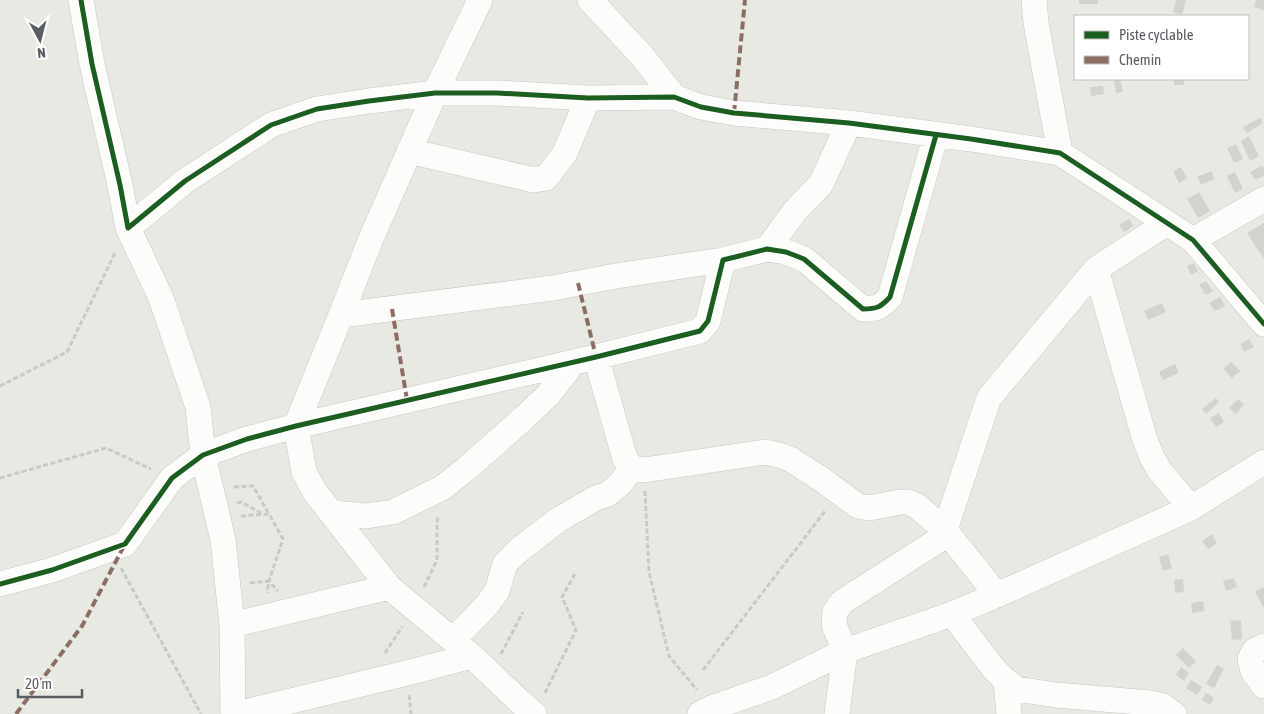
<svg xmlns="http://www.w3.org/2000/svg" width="1264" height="714" viewBox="0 0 1264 714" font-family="'Asap Condensed',sans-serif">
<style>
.building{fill:#d3d2cf}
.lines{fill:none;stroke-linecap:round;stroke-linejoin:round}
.minor-casing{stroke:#c6c7c6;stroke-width:26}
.path{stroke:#c6cbc9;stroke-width:3;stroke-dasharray:5 2.5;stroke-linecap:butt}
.minor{stroke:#fcfcfb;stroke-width:25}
.quiet{stroke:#8d6e63;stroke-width:4;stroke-dasharray:8 4;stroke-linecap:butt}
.cycleway-casing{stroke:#fff;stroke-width:8}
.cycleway{stroke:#1b5e20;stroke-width:5}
</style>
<rect width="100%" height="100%" fill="#e9e9e4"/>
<path class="building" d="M 1079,0 L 1098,0 L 1098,4 L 1079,4 Z
M 1176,0 L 1186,0 L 1182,15 L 1173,12 Z
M 1256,0 L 1264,0 L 1264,10 L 1254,7 Z
M 1120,79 L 1123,92 L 1116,93 L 1114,81 Z
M 1174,79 L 1184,79 L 1184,85 L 1174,85 Z
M 1103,86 L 1104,94 L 1091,96 L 1090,87 Z
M 1260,118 L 1263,123 L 1247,133 L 1243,127 Z
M 1249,136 L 1259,156 L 1250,161 L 1241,141 Z
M 1236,144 L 1243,159 L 1234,163 L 1227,148 Z
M 1262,166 L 1264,169 L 1264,176 L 1255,180 L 1250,172 Z
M 1181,167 L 1187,178 L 1179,183 L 1173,171 Z
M 1211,171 L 1215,179 L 1201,185 L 1197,177 Z
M 1235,172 L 1243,189 L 1235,193 L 1227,176 Z
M 1199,192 L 1210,211 L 1198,218 L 1187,199 Z
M 1129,219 L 1133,226 L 1124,232 L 1119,225 Z
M 1264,223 L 1264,259 L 1247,233 Z
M 1194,263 L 1198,271 L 1191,275 L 1187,266 Z
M 1206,281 L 1213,291 L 1206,295 L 1199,285 Z
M 1220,297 L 1225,306 L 1215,311 L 1209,303 Z
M 1162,303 L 1166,312 L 1148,320 L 1144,311 Z
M 1249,339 L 1254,347 L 1244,352 L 1240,344 Z
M 1231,362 L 1240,371 L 1232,378 L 1223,369 Z
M 1175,364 L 1179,373 L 1163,380 L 1159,372 Z
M 1216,398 L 1219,402 L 1206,414 L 1202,409 Z
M 1238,399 L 1244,404 L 1236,414 L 1229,408 Z
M 1219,413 L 1224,422 L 1216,427 L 1210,418 Z
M 1212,534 L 1217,543 L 1208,549 L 1202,541 Z
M 1168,554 L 1172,568 L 1163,571 L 1159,557 Z
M 1234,578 L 1237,587 L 1226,591 L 1223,581 Z
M 1183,579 L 1184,592 L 1175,593 L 1174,580 Z
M 1264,587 L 1264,607 L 1263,607 L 1255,591 Z
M 1203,601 L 1205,611 L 1192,613 L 1191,603 Z
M 1241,620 L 1242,639 L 1232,640 L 1230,621 Z
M 1183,648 L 1196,661 L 1189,668 L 1176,655 Z
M 1217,665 L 1224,669 L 1214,688 L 1206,684 Z
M 1181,667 L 1189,673 L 1184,681 L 1176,675 Z
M 1191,680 L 1202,687 L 1197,695 L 1186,688 Z
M 1206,693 L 1214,698 L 1210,705 L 1202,700 Z"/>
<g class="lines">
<g class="minor-casing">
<path id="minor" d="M 81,0 L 92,64 L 120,185 L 128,228 L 185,181 L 271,125 L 317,109 L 369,101 L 435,93 L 497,93 L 588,98 L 674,97 L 701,107 L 734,113 L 849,123 L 971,139 L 1060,153 L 1193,240 L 1264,324
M 480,0 L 435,93 L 370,241 L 341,315 L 296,426 L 304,472 L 315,492 L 389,587 L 472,656 L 518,700 L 534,714
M 590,0 L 643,57 L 674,97
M 1034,0 L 1036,23 L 1060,153
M 409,151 L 534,180 L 546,178 L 565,153 L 588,98
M 128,228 L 161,298 L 198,407 L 203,455 L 223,540 L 232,625 L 233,714
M 1193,240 L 1264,199
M 767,249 L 795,211 L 821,184 L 849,123
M 1096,269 L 1145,440 L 1152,457 L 1159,470 L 1191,508
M 341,315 L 553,288 L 616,276 L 723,260
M 596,357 L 625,459 L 632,468 L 644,470 L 765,452 L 779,455 L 790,459 L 821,479 L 858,506 L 869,508 L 900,502 L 908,502 L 917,506 L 945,530
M 331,513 L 366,516 L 393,512 L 442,488 L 466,469 L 525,417 L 548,395 L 574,362
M 0,584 L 52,570 L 125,544 L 172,478 L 203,455 L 247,439 L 296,426 L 596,357 L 700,331 L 708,321 L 723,260 L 767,249 L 786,252 L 804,259 L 863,309 C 877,309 881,307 890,297 L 936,135
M 997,595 L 945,530 L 989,398 L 1096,269 L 1167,223
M 952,614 L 994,669 L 1006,681 L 1017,689 L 1056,695 L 1150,703 L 1163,706 L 1174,714
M 232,625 L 389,587
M 453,640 L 487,605 L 497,591 L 505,564 L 519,550 L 558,520 L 596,498 L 608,494 L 620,484 L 632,468
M 1264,646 L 1254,651 L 1250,659 L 1253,671 L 1264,686
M 1006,681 L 1009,714
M 237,714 L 407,673 L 472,656
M 700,714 L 711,708 L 772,687 L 845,651 L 952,614 L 997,595 L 1191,508 L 1264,462
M 837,714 L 845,651 L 834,625 L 835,612 L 842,602 L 948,534"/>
</g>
<path class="path" d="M 0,386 L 67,352 L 115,253
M 0,478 L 106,448 L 151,469
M 234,487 L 253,486 L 269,514
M 645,491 L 649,572 L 669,656 L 697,690
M 237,503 L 241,502 L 263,514
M 241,516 L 269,514 L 283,539 L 269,581 L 278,591
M 121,568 L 201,714
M 250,583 L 269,581 L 267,593
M 424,587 L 437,560 L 437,525 L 438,516
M 385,653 L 402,627
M 501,654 L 523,612
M 703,670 L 826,510
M 545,693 L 576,630 L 562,597 L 575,574
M 409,695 L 411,714"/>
<use href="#minor" class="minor"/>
<path class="quiet" d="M 734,113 L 745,0
M 578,283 L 596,357
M 392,309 L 407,400
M 16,714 L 82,626 L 125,544"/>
<g class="cycleway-casing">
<path id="cycleway" d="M 81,0 L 92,64 L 120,185 L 128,228 L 185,181 L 271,125 L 317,109 L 369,101 L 435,93 L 497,93 L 588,98 L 674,97 L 701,107 L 734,113 L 849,123 L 971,139 L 1060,153 L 1193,240 L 1264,324
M 0,584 L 52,570 L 125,544 L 172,478 L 203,455 L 247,439 L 296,426 L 596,357 L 700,331 L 708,321 L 723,260 L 767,249 L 786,252 L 804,259 L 863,309 C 877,309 881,307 890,297 L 936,135"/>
</g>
<use href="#cycleway" class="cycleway"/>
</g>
<rect x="1074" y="15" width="175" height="65" fill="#ffffff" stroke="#bdbec0"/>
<rect x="1084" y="31" width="25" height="8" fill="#1b5e20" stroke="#bdbec0"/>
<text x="1119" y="40" font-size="15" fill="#595d61">Piste cyclable</text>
<rect x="1084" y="56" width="25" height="8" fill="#8d6e63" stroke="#bdbec0"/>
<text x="1119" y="65" font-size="15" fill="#595d61">Chemin</text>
<g transform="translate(40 40) rotate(173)" stroke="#ffffff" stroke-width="4" paint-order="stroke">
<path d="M0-4L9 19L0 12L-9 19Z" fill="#595d61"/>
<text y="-8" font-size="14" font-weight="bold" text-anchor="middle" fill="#595d61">N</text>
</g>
<path d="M18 689v8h64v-8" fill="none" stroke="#595d61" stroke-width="2.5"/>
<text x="25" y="689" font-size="15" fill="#595d61" stroke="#ffffff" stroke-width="4" paint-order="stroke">20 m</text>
</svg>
